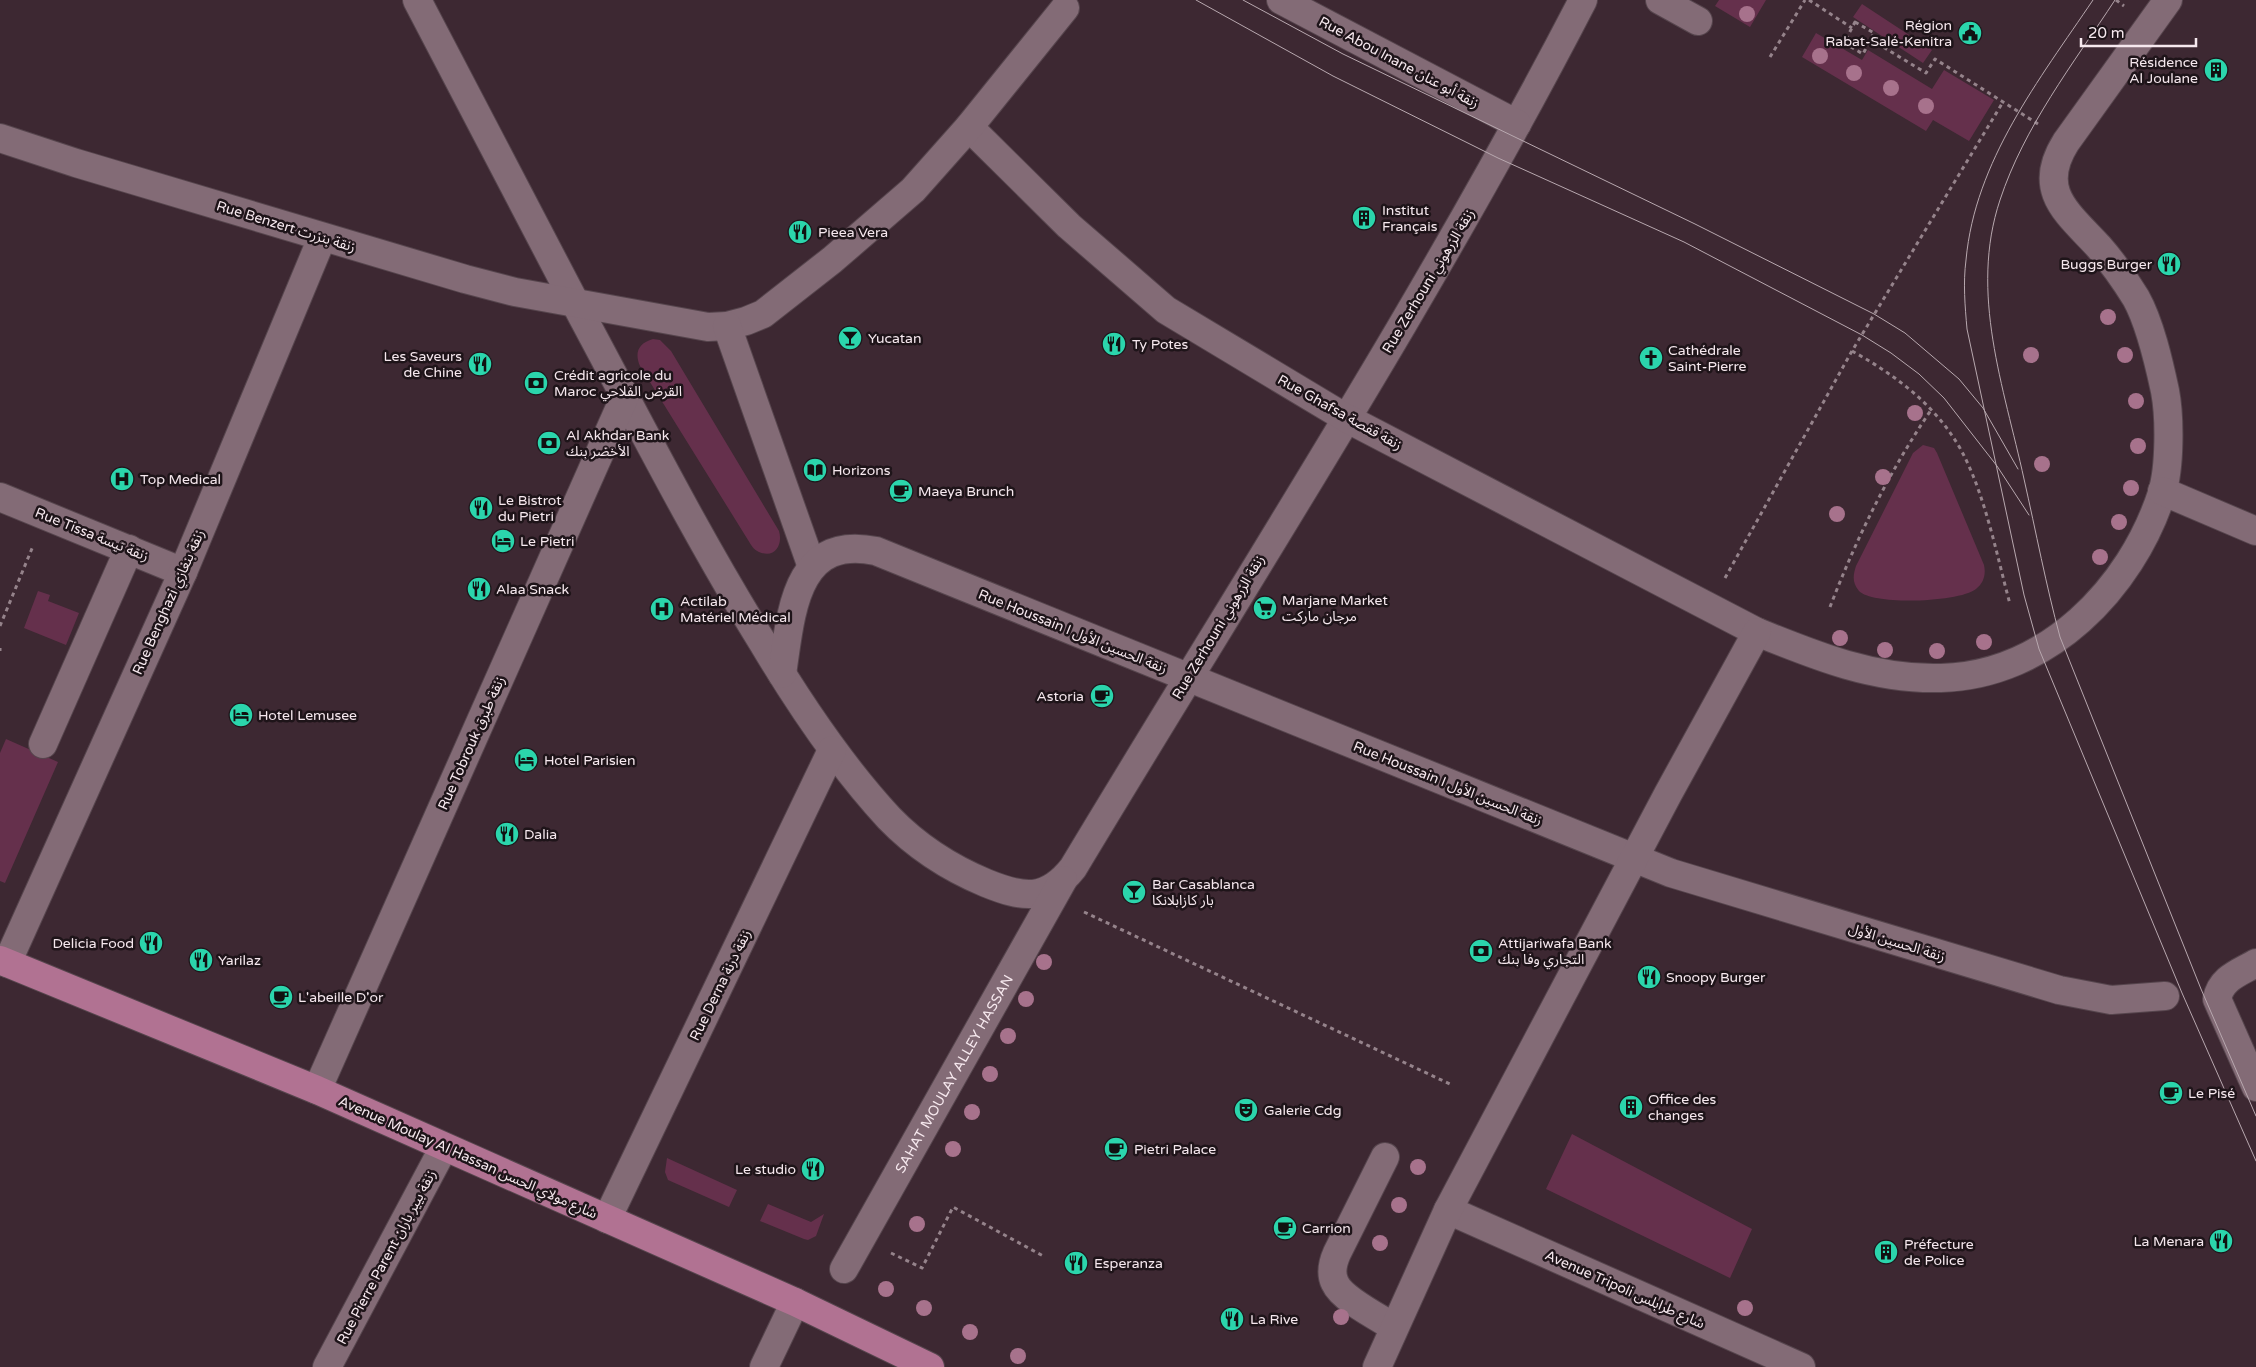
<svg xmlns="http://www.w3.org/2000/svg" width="2256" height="1367" viewBox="0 0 2256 1367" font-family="'Varela Round','Noto Sans Arabic',sans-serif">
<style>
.green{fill:#65304c}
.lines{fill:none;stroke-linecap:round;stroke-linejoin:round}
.minor-casing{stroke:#56454d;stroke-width:30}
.major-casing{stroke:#56454d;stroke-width:30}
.path{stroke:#95838b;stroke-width:3;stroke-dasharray:4 4;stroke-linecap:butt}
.minor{stroke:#836b76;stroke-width:28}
.major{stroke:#b17292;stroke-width:28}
.tram{stroke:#b8a8af;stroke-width:1}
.tree{fill:#a7728c}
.labels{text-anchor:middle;stroke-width:5;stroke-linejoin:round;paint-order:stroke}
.poi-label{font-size:14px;fill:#f6e8ee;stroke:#1e1419;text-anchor:start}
.street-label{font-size:14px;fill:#f6e8ee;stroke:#1e1419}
</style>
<rect width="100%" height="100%" fill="#3d2832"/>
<path class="green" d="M 1719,0 L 1766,0 L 1750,27 L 1715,6 Z
M 1862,4 L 1932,50 L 1923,63 L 1853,17 Z
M 1816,33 L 1862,60 L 1868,50 L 1932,89 L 1944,70 L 1994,100 L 1969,141 L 1933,120 L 1926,131 L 1802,57 Z
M 653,339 L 660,340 L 671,351 L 779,531 C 783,545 775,559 759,552 C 754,550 751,545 748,540 L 640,366 C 634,352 639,343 653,339 Z
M 1923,445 L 1934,448 L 1937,453 L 1984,565 C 1986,574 1984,583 1976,589 C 1960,602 1874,606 1859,591 C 1852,583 1853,575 1856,566 L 1913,453 Z
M 38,591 L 50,595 L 48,601 L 79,613 L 66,645 L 24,628 Z
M 6,739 L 58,762 L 5,883 L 0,881 L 0,753 Z
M 1572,1134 L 1752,1229 L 1730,1278 L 1546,1189 Z
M 667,1158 L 737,1190 L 729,1207 L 668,1180 L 665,1172 Z
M 768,1204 L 811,1222 L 824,1214 L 816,1236 L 808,1240 L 804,1239 L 760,1221 Z"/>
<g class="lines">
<g class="minor-casing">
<g id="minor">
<path d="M 417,0 C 472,105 527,210 582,316 C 641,426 697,537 763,643 C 800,705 840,765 889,818 C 916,846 950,868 986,883 C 1023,898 1046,902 1073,868 C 1246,580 1429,298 1583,0"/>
<path d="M 1281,0 L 1517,124"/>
<path d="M 1660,0 L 1698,21"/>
<path d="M 969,127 L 1069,226 L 1166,310 L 1346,418 L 1757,632 C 1816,656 1875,680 1941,678 C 2047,675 2131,589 2162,493 C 2170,467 2170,417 2165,391 C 2159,363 2150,323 2136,298 C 2125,280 2113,263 2099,247 C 2068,213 2035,191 2066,142 L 2168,0"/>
<path d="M 0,138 L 76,163 L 465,279 L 515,292 L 708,327 L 727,326 L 746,321 L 763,314 L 832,260 L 913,190 L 969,127 L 1065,8"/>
<path d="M 727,326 L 812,567"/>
<path d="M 2162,491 L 2256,531"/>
<path d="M 0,497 L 183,572"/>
<path d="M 782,674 C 791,615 794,534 876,551 L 1671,873 L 2059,990 L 2111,1000 L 2165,996"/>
<path d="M 43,744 L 129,549"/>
<path d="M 7,963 L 183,572 L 322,238"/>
<path d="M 2256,963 C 2239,973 2221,978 2217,999 L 2256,1087"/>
<path d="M 317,1090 L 625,396"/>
<path d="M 1385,1157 L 1337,1253 C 1333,1262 1330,1273 1335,1283 C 1342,1299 1378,1317 1394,1327"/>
<path d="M 1448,1210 L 1801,1367"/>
<path d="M 607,1219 L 832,750"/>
<path id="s1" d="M 844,1269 L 1063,880"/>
<path d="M 327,1367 L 444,1147"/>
<path d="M 764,1367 L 795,1302"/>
<path d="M 1377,1367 L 1448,1210 L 1668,794 L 1757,632"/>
</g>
</g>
<g class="major-casing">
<path id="major" d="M 0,960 L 317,1090 L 795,1302 L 930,1367"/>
</g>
<path class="path" d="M 1809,0 L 1852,28
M 2116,0 L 2124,6
M 1855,22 L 1874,33 L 1863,54 L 1844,43 Z
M 1870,39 L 1926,73 L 1935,59 L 2038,124
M 1770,57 L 1805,0
M 1852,351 C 1890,372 1926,398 1951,434 C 1982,477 1996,553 2010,604
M 1725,578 L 1852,351 L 2003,102
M 1830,607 C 1857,537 1889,472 1931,410
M 0,626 L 33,546
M 0,648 L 0,651
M 1084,912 L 1452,1085
M 891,1253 L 922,1268 L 953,1207 L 1045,1257"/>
<use href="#minor" class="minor"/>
<use href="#major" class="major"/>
<path class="tram" d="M 1196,0 L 1333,76 L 1498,158 L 1684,242 L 1862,335 L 1891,353 L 1919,374 L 1944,398 L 1997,466 L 2029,515
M 1243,0 L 1343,54 L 1695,224 L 1874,314 L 1905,333 L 1959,379 L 1983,408 L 2018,469
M 2093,0 C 2039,80 1975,161 1966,260 C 1963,283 1965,306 1967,329 L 2024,595 L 2039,649 L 2182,993 L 2256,1161
M 2115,0 C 2073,64 2024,127 2000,200 C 1969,293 2004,387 2024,479 C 2036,532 2046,585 2060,637 L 2201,989 L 2256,1116"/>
</g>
<g class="tree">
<circle cx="1747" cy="14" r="8"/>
<circle cx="1820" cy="56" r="8"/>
<circle cx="1854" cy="73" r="8"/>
<circle cx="1891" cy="88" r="8"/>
<circle cx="1926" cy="106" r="8"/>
<circle cx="2108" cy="317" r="8"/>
<circle cx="2031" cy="355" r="8"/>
<circle cx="2125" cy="355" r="8"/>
<circle cx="2136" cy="401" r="8"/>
<circle cx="1915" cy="413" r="8"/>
<circle cx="2138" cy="446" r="8"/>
<circle cx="2042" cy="464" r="8"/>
<circle cx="1883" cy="477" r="8"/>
<circle cx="2131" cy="488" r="8"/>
<circle cx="1837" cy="514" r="8"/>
<circle cx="2119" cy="522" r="8"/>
<circle cx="2100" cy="557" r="8"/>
<circle cx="1840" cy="638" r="8"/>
<circle cx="1984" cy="642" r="8"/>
<circle cx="1885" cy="650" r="8"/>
<circle cx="1937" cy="651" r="8"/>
<circle cx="1044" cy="962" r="8"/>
<circle cx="1026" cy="999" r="8"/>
<circle cx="1008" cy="1036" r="8"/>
<circle cx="990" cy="1074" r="8"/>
<circle cx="972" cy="1112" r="8"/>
<circle cx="953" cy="1149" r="8"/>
<circle cx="1418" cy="1167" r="8"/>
<circle cx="1399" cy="1205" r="8"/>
<circle cx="917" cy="1224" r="8"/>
<circle cx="1380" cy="1243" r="8"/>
<circle cx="886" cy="1289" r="8"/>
<circle cx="924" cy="1308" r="8"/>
<circle cx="1745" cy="1308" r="8"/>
<circle cx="1341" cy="1317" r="8"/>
<circle cx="970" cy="1332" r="8"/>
<circle cx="1018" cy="1356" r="8"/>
</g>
<defs>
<g id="civic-disc" transform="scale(1.25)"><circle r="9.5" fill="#2bd5ac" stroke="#1e1419"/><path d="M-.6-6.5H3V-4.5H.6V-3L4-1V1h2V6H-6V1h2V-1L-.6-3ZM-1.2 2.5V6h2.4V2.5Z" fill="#111"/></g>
<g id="building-disc" transform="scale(1.25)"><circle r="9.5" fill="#2bd5ac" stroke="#1e1419"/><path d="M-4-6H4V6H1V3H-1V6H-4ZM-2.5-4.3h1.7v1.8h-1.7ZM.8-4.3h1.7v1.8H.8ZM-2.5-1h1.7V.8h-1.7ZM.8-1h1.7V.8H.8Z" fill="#111"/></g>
<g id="restaurant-disc" transform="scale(1.25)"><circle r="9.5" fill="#2bd5ac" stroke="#1e1419"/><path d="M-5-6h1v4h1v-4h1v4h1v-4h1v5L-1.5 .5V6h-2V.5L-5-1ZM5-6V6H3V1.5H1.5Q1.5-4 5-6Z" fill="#111"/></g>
<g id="bar-disc" transform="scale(1.25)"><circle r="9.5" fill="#2bd5ac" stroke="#1e1419"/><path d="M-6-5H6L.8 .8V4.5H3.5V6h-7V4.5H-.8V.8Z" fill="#111"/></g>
<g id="church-disc" transform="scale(1.25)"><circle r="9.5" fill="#2bd5ac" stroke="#1e1419"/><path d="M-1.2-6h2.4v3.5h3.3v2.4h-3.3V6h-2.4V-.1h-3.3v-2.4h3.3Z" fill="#111"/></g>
<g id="bank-disc" transform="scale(1.25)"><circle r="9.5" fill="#2bd5ac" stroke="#1e1419"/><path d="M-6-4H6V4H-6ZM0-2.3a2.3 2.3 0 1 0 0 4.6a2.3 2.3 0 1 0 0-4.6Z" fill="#111"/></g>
<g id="library-disc" transform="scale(1.25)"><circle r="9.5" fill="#2bd5ac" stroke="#1e1419"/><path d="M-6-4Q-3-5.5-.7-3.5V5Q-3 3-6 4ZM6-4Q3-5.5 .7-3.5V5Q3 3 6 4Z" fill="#111"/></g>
<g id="hospital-disc" transform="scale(1.25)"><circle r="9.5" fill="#2bd5ac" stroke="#1e1419"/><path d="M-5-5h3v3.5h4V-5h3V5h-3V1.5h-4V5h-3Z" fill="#111"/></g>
<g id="cafe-disc" transform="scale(1.25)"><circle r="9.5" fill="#2bd5ac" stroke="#1e1419"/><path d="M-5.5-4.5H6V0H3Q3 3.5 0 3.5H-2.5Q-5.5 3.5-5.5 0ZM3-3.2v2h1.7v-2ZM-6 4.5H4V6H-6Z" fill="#111"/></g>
<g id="hotel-disc" transform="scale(1.25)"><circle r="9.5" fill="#2bd5ac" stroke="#1e1419"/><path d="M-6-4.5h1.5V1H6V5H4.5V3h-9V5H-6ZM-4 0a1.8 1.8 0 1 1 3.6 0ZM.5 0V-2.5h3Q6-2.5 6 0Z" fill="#111"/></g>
<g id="supermarket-disc" transform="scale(1.25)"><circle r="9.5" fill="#2bd5ac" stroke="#1e1419"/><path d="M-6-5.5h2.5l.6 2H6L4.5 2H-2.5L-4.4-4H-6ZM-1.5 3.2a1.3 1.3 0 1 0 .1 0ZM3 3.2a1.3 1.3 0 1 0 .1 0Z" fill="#111"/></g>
<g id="theatre-disc" transform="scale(1.25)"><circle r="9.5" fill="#2bd5ac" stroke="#1e1419"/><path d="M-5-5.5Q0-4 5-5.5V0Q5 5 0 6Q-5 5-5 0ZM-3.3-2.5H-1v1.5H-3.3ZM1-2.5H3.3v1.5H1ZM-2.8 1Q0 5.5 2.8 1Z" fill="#111"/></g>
</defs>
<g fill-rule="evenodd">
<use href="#civic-disc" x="1970" y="33"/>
<use href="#building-disc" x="2216" y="70"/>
<use href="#building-disc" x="1364" y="218"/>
<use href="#restaurant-disc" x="800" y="232"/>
<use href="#restaurant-disc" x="2169" y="264"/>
<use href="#bar-disc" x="850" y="338"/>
<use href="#restaurant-disc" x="1114" y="344"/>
<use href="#church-disc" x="1651" y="358"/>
<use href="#restaurant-disc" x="480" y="364"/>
<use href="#bank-disc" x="536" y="383"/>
<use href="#bank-disc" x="549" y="443"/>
<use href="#library-disc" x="815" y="470"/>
<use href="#hospital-disc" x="122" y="479"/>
<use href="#cafe-disc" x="901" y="491"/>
<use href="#restaurant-disc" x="481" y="508"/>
<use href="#hotel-disc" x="503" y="541"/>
<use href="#restaurant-disc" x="479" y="589"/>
<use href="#supermarket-disc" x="1265" y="608"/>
<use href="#hospital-disc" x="662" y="609"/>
<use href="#cafe-disc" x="1102" y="696"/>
<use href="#hotel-disc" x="241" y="715"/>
<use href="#hotel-disc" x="526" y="760"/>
<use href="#restaurant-disc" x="507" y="834"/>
<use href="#bar-disc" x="1134" y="892"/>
<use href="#restaurant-disc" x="151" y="943"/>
<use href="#bank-disc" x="1481" y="951"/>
<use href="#restaurant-disc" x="201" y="960"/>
<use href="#restaurant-disc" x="1649" y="977"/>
<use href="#cafe-disc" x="281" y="997"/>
<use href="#cafe-disc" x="2171" y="1093"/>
<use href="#building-disc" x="1631" y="1107"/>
<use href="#theatre-disc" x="1246" y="1110"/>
<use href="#cafe-disc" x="1116" y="1149"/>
<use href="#restaurant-disc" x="813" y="1169"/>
<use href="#cafe-disc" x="1285" y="1228"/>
<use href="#restaurant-disc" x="2221" y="1241"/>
<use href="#building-disc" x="1886" y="1252"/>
<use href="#restaurant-disc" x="1076" y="1263"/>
<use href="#restaurant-disc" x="1232" y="1319"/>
</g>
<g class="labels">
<g class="poi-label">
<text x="1952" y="30" text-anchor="end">Région<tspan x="1952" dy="16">Rabat-Salé-Kenitra</tspan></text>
<text x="2198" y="67" text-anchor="end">Résidence<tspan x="2198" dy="16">Al Joulane</tspan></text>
<text x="1382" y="215">Institut<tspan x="1382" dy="16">Français</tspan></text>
<text x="818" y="237">Pieea Vera</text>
<text x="2152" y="269" text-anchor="end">Buggs Burger</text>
<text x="868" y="343">Yucatan</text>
<text x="1132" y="349">Ty Potes</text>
<text x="1668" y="355">Cathédrale<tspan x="1668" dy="16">Saint-Pierre</tspan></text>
<text x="462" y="361" text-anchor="end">Les Saveurs<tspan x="462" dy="16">de Chine</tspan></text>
<text x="554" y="380">Crédit agricole du<tspan x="554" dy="16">Maroc القرض الفلاحي</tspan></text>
<text x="566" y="440">Al Akhdar Bank<tspan x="566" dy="16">الأخضر بنك</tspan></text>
<text x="832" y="475">Horizons</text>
<text x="140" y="484">Top Medical</text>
<text x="918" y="496">Maeya Brunch</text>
<text x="498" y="505">Le Bistrot<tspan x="498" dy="16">du Pietri</tspan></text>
<text x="520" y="546">Le Pietri</text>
<text x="496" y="594">Alaa Snack</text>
<text x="1282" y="605">Marjane Market<tspan x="1282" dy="16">مرجان ماركت</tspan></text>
<text x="680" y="606">Actilab<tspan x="680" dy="16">Matériel Médical</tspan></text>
<text x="1084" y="701" text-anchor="end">Astoria</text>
<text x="258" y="720">Hotel Lemusee</text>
<text x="544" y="765">Hotel Parisien</text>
<text x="524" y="839">Dalia</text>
<text x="1152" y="889">Bar Casablanca<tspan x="1152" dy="16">بار كازابلانكا</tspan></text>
<text x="134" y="948" text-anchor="end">Delicia Food</text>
<text x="1498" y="948">Attijariwafa Bank<tspan x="1498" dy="16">التجاري وفا بنك</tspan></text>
<text x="218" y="965">Yarilaz</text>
<text x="1666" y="982">Snoopy Burger</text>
<text x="298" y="1002">L'abeille D'or</text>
<text x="2188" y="1098">Le Pisé</text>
<text x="1648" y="1104">Office des<tspan x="1648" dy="16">changes</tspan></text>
<text x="1264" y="1115">Galerie Cdg</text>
<text x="1134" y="1154">Pietri Palace</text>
<text x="796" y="1174" text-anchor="end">Le studio</text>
<text x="1302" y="1233">Carrion</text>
<text x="2204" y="1246" text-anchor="end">La Menara</text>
<text x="1904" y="1249">Préfecture<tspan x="1904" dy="16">de Police</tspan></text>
<text x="1094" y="1268">Esperanza</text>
<text x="1250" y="1324">La Rive</text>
</g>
<g class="street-label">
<text transform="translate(1399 62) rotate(28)" y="5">Rue Abou Inane زنقة أبو عنان</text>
<text transform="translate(286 226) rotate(17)" y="5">Rue Benzert زنقة بنزرت</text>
<text transform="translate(1428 281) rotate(-59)" y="5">Rue Zerhouni زنقة الزرهوني</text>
<text transform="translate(1340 412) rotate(29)" y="5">Rue Ghafsa زنقة قفصة</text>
<text transform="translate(92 534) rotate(22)" y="5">Rue Tissa زنقة تيسة</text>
<text transform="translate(168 602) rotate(-66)" y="5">Rue Benghazi زنقة بنغازي</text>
<text transform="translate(1218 627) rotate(-59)" y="5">Rue Zerhouni زنقة الزرهوني</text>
<text transform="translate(1073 631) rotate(22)" y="5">Rue Houssain I زنقة الحسين الأول</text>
<text transform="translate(471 743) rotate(-66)" y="5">Rue Tobrouk زنقة طبرق</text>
<text transform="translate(1448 783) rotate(22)" y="5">Rue Houssain I زنقة الحسين الأول</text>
<text transform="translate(1897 942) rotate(17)" y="5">زنقة الحسين الأول</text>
<text transform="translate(720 985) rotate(-64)" y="5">Rue Derna زنقة درنة</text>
<text dy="5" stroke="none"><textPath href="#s1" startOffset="224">SAHAT MOULAY ALLEY HASSAN</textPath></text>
<text transform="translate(468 1157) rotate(24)" y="5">Avenue Moulay Al Hassan شارع مولاي الحسن</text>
<text transform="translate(386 1257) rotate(-62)" y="5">Rue Pierre Parent زنقة بيير باران</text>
<text transform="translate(1625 1289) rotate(24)" y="5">Avenue Tripoli شارع طرابلس</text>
</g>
</g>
<path d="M2081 38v8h115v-8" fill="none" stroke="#f6e8ee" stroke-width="2.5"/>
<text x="2088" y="38" font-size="15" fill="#f6e8ee" stroke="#1e1419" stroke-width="4" paint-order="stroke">20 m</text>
</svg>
